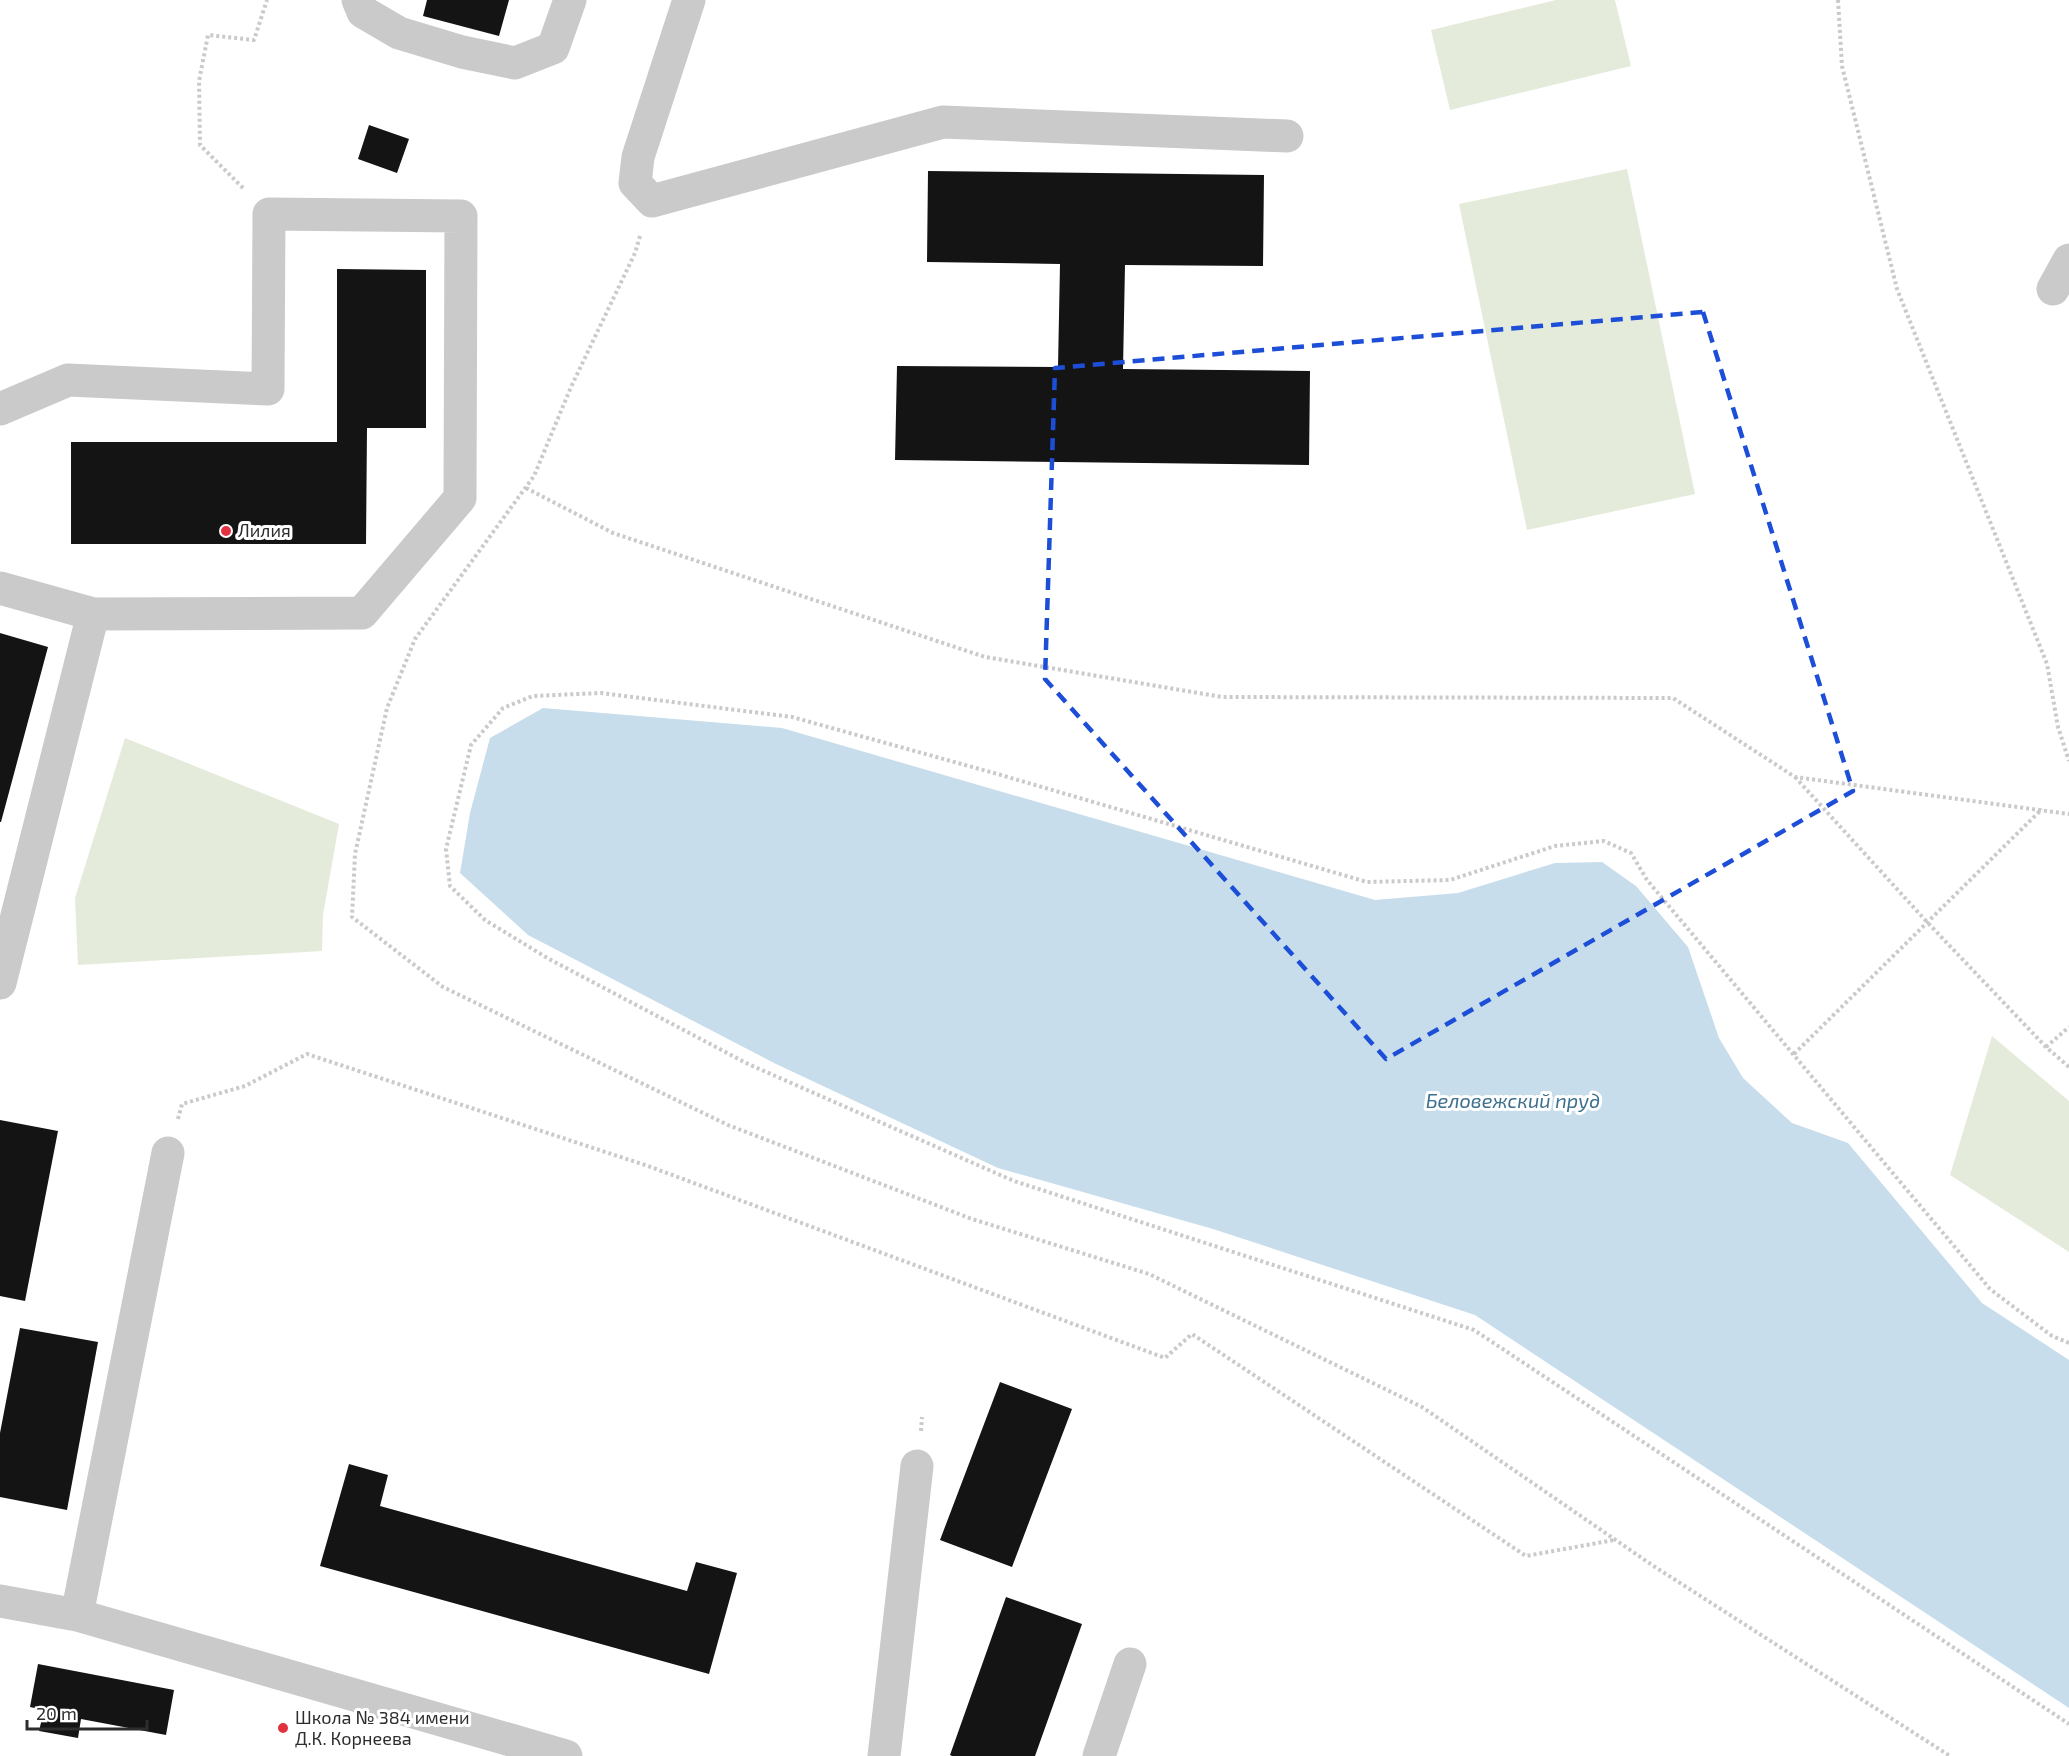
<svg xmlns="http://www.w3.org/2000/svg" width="2069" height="1756" viewBox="0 0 2069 1756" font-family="'Exo 2',sans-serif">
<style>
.green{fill:#e4ebdb}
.water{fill:#c7ddeb}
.building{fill:#141414}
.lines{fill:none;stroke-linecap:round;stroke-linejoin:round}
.path{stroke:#cacaca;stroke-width:4;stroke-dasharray:3 3;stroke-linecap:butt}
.minor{stroke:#cacaca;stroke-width:33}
.marked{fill:none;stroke:#1d4ed8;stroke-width:4.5;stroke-dasharray:12 8;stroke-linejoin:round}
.poi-dot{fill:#e23241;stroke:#fff;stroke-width:2}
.labels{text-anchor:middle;stroke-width:6;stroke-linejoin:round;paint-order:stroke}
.poi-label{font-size:18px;fill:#2d2d2d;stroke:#fff;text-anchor:start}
.water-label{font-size:20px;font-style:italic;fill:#3d708e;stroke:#fff}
</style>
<rect width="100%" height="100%" fill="#fff"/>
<path class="green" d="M 1556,0 L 1615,0 L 1631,66 L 1450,110 L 1431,30 Z
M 1627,169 L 1695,494 L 1527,530 L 1459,204 Z
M 125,738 L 339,824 L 323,915 L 322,951 L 78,965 L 75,898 Z
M 1992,1036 L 2069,1101 L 2069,1252 L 1950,1175 Z"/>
<path class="water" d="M 543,708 L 782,728 L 1375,900 L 1458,893 L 1555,863 L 1602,862 L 1636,886 L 1688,947 L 1719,1038 L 1743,1078 L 1792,1123 L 1848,1143 L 1982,1303 L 2069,1360 L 2069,1708 L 1475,1315 L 1213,1229 L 998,1168 L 776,1064 L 528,935 L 460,873 L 470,813 L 490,738 Z"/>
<path class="building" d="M 427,0 L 509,0 L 499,36 L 423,16 Z
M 369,125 L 409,139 L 397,173 L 358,159 Z
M 928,171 L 1264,175 L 1263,266 L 1125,265 L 1123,369 L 1310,371 L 1309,465 L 895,460 L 897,366 L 1058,367 L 1060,264 L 927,262 Z
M 337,269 L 426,270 L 426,428 L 367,428 L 366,544 L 71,544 L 71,442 L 337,442 Z
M 0,633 L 48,647 L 1,822 L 0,822 Z
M 0,1120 L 58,1131 L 25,1301 L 0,1296 Z
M 20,1328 L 98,1342 L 67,1510 L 0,1497 L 0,1433 Z
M 1000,1382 L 1072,1409 L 1012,1567 L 940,1540 Z
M 349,1464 L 388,1475 L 380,1506 L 687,1591 L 696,1562 L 737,1573 L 709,1674 L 320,1566 Z
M 1006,1597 L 1082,1624 L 1035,1756 L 952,1756 L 950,1755 Z
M 38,1664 L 174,1690 L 166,1735 L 81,1719 L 78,1738 L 39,1731 L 44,1710 L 30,1707 Z"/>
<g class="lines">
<path class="path" d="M 1838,0 L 1842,66 L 1897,289 L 2047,664 L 2058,727 L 2069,761
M 243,188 L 200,145 L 199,81 L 208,35 L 254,40 L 267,0
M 640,236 L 635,253 L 571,387 L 534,476 L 415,639 L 387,708 L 355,854 L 352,917 L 443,987 L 728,1125 L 972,1219 L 1149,1274 L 1422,1407 L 1652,1565 L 1950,1756
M 526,488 L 613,533 L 985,657 L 1222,697 L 1673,698 L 1795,777 L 2069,814
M 1795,777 L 1927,922 L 2046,1047 L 2069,1067
M 2046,1047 L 2069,1027
M 1794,1054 L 2042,809
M 178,1119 L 182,1104 L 245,1086 L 307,1054 L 648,1166 L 1165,1358 L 1192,1334 L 1526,1556 L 1614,1540
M 2069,1343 L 2052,1336 L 1990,1289 L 1647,880 L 1631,853 L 1604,841 L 1555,846 L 1450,880 L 1367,882 L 994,773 L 792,717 L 601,693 L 533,696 L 503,708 L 471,745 L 446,849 L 450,886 L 485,920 L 549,959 L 748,1064 L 1014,1181 L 1474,1330 L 2069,1724
M 921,1431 L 922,1417"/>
<path class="minor" d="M 358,0 L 363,12 L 399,33 L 462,52 L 515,63 L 553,48 L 570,0
M 689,0 L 638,157 L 635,183 L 652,201 L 943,122 L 1287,136
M 2053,289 L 2069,260
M 0,409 L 68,380 L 268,389 L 269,214 L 461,216 L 460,498 L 362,613 L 93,614 L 0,983
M 0,588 L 93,614
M 0,1601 L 77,1615 L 566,1756
M 77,1615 L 168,1153
M 884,1756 L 917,1466
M 1099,1756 L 1130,1664"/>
</g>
<path class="marked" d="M 1703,312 L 1853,791 L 1386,1059 L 1045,679 L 1055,368 Z"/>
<g class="poi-dot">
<circle cx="226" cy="531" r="6"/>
<circle cx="283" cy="1728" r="6"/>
</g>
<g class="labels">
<g class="poi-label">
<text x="238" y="537">Лилия</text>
<text x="295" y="1724">Школа № 384 имени<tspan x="295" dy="21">Д.К. Корнеева</tspan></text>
</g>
<g class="water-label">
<text x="1513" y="1108">Беловежский пруд</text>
</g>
</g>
<path d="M27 1720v9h120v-9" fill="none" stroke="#2d2d2d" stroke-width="3"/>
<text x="36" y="1720" font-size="18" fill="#2d2d2d" stroke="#ffffff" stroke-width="4.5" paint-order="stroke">20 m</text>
</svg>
